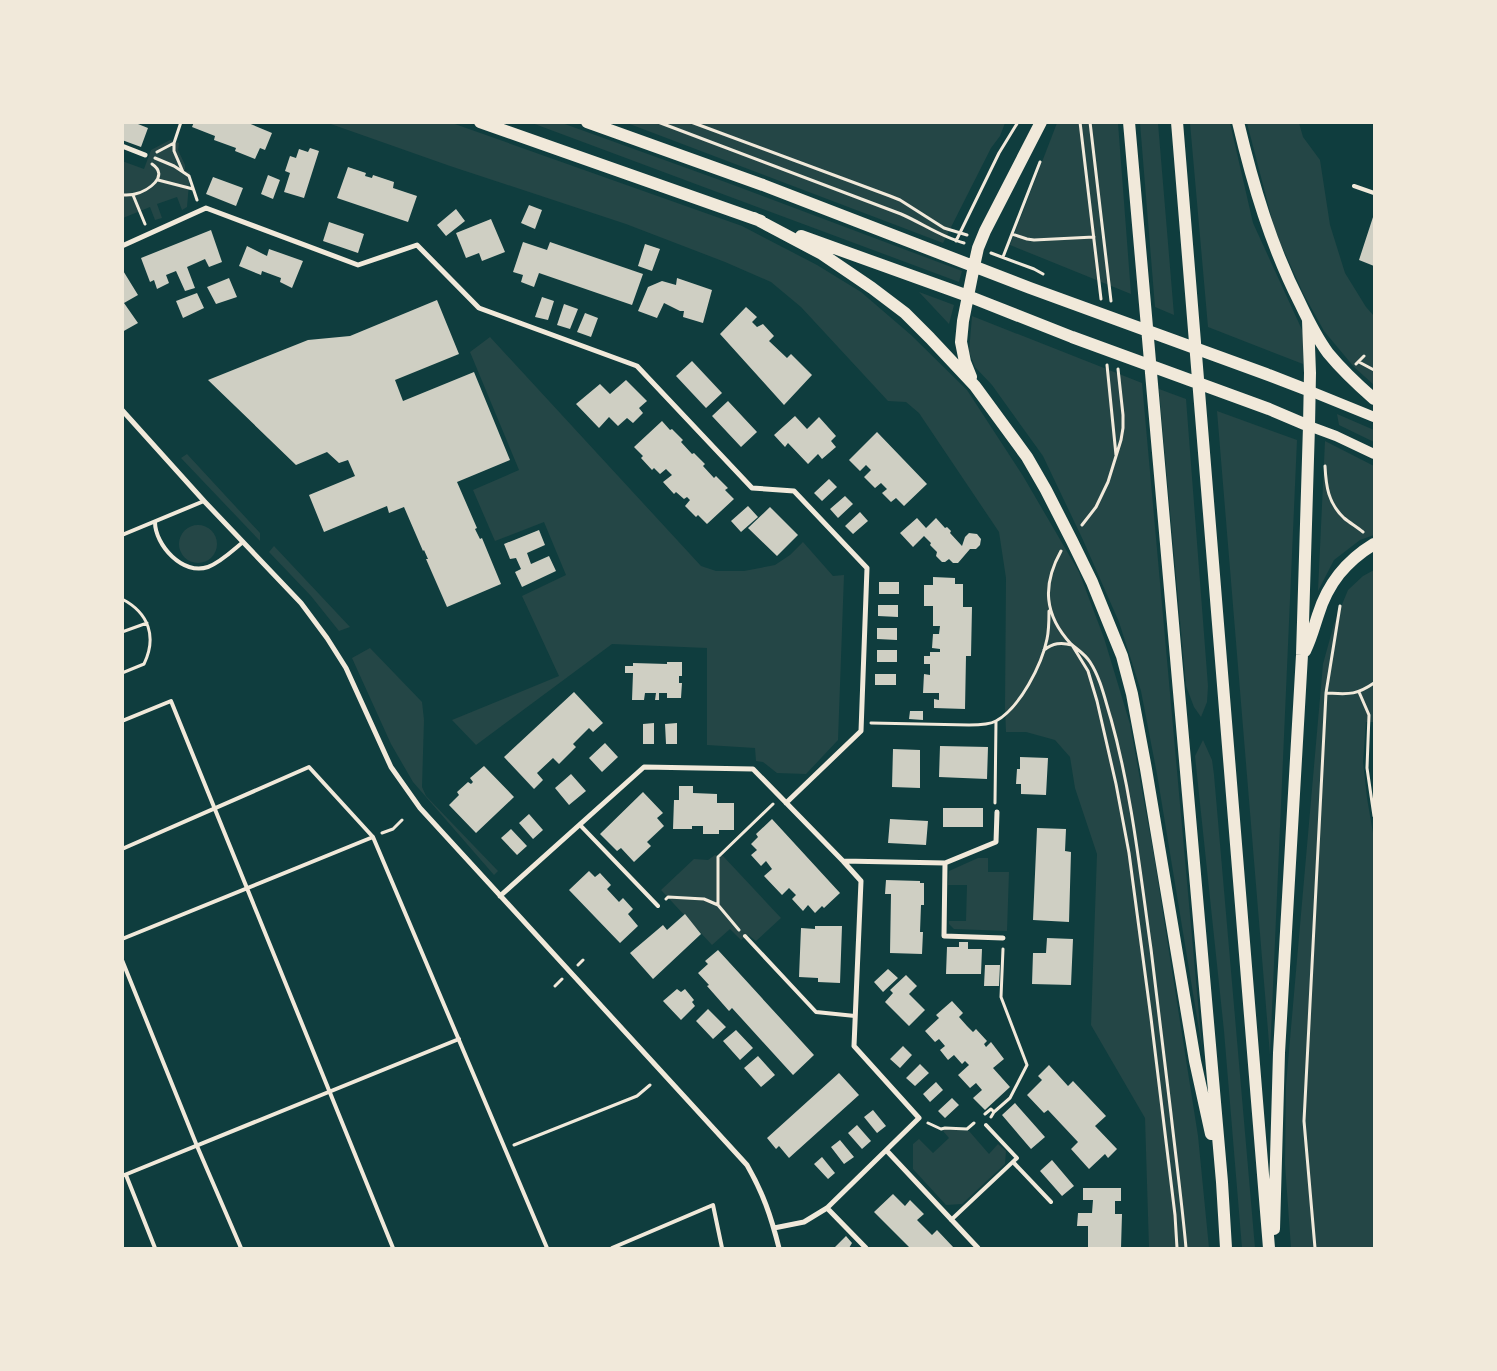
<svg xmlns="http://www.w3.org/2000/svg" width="1497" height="1371" font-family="'Golos Text',sans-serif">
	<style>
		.green { fill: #244646 }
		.building { fill: #cfcfc3 }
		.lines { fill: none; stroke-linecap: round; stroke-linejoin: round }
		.path { stroke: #f1e9da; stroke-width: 3 }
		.service { stroke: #f1e9da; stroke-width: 4 }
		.minor { stroke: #f1e9da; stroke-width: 5 }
		.secondary { stroke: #f1e9da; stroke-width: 10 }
		.primary { stroke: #f1e9da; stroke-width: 12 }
	</style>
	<rect width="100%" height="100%" fill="#0f3d3e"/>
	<path class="green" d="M328,123H452L742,226L817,265L861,292L911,335L967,390L1023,476L1079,572L1104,638L1130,724L1154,856L1198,1136L1209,1248H1149L1145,1118L1091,1025L1097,854L1075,788L1070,757L1055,740L1026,732H1006L1005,708L1006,578L999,532L919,413L906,402L888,401L801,307L771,282L725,262L626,224L450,166Z
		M532,123H562L728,183L962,271L959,282Z
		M627,123H1005L1000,136L991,148L943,243Z
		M1057,123H1118L1131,294L1010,245Z
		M1140,123H1158L1174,315L1155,307Z
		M1190,123H1230L1253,223L1303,332V364L1208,327Z
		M1247,123H1299L1303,137L1320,160L1330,225L1345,273L1366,307L1374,316V385L1354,367L1324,331L1303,293L1275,231Z
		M170,140L179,143L178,150L185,165V171L190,172L187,207L182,210L177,197L157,204L162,218L155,220L150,207L123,218L122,161L144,169L151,150Z
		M919,292L954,305L949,324Z
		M972,316L1142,383L1202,1048L1157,774L1141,691L1119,622L1083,540L1043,456L992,385L975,367L969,352Z
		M490,337L701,566L716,571H744L775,565L790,555L803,542L833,576L844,575L838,740L806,774L777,773L763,762L756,761L755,748L707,745V648L612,644L476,745L452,720L559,676L522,596L566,575L544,522L495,541L473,490L519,470L470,352Z
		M1159,389L1186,399L1208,686L1207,702L1201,717L1194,707L1186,686Z
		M1217,411L1297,440L1270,1055Z
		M1337,414L1374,430V442L1339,425Z
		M1325,441L1374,466V535L1360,540L1334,560L1318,591Z
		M187,454L260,533V541L181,458Z
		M179 544a19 19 0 1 1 38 0a19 19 0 1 1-38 0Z
		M274,546L350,627L339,631L311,596L269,552Z
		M1374,570V722H1366L1363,762L1367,798L1374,839V1248H1291L1285,1164L1286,1085L1323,664L1334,624L1348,590L1363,576Z
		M370,648L422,702L424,720L422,787L426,796L498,871L494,875L413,782L391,744L352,658Z
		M1203,740L1212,760L1214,775L1255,1248H1242L1224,1031L1195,756Z
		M715,855L723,856L781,918L756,941L748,935L741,940L730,929L712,945L661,890L694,859L708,860Z
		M978,858H988V872H1009L1007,931L954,929L949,924V921H966L967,885H948L949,871Z
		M944,1129L969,1131L989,1154L998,1144L1006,1151L1005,1164L962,1204L946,1205L913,1169V1144L919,1139L933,1153L949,1138L943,1131Z"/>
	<path class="building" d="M124,122H133L148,128L141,147L122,140V128Z
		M194,122H246L272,133L265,150L260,148L255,159L235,151L236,148L214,140L215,136L192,127Z
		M310,148L319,151L304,198L284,192L290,173L285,171L290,156L296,158L299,149L308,152Z
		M348,167L366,173L365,176L372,178L373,175L394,182L393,188L417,196L408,222L337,198Z
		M268,175L280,180L273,199L261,194Z
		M213,177L243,188L236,206L206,194Z
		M529,205L542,210L535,229L521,223Z
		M456,209L465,221L446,236L437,225Z
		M1374,214V266L1359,260Z
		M491,219L505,252L482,261L479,253L466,258L456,233Z
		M329,222L364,234L358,253L323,241Z
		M211,230L222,262L209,267L205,259L187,267L195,288L185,291L176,271L166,275L169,283L157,289L154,280L150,282L141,258Z
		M523,242L547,250L550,242L643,274L632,305L539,273L534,287L521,282L523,275L513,272Z
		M645,244L660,249L652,271L638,266Z
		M247,246L267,256L269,249L303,261L292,288L280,282L281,278L262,271L261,275L239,266Z
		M122,269L138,295L124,303L138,323L122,332Z
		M229,278L237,297L216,304L207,287Z
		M677,278L712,290L703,323L683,317L684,311H680L664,303L657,318L638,311L648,287L662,281L676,285Z
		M197,293L204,308L183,318L176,301Z
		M542,297L554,301L548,320L535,317Z
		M437,300L459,354L395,380L403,401L474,372L510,460L457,482L477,528L475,529L480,539L482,538L501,584L447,607L426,559H428L424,550L423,551L404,507L389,513L387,506L324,532L309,495L355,476L348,460L339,463L327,452L296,465L208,380L308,340L350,336Z
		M564,304L578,309L570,329L557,325Z
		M746,307L757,317L752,322L757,327L763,324L774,336L769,341L787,358L791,354L812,375L784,405L720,334Z
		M585,313L598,318L591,337L577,332Z
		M692,361L722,393L706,408L676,376Z
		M626,380L647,401L639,408L643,413L633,423L627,418L618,426L609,417L599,428L576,404L600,384L610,394Z
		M728,401L757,432L741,447L712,416Z
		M795,416L807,429L819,417L836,436L831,441L836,447L822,459L818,454L808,464L788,443L785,447L774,435Z
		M662,421L670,430L672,429L683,440L681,442L692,454L694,453L705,464L703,466L714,478L716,476L728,488L725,490L734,499L707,524L698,515L696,517L685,506L690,500L687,497L684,499L676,492L674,494L663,482L672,475L666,469L660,474L654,468L652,470L641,458L643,456L634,447Z
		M877,432L927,484L904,506L896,498L891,502L882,493L887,489L881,483L875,488L864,477L871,470L866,465L860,471L849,460Z
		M829,479L837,487L822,501L814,493Z
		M845,496L853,504L838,518L830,509Z
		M748,506L758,517L741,532L731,521Z
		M770,507L798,535L777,556L748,528Z
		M860,512L868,521L853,534L845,526Z
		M917,518L926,528L936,518L945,528L947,527L951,531L950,533L962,546L965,537L969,533L977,534L981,539L980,545L976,549H970L958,563H953L949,559L945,562H942L936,556L937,552L930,545L931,543L924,536L913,547L900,533Z
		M539,530L545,545L527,553L531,564L549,556L556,571L522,587L515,572L521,569L516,558L510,559L504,544Z
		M933,577L955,578V584H963V607H972L971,656H966L965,709L934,708V699L939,700V693H923L924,674L930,675V664H924V656H930V652H940V649L932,648L933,634H939L940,626H933V606H924V585H933Z
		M879,582H899V594H879Z
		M878,605H898V617L878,616Z
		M877,628H897V640L877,639Z
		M877,650H897V662H877Z
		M667,662H682V676H679V683H682L681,698H667V693H659V700H655L656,693H645L644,700H632L633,673H625V666H633V663L667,664Z
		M875,674H896V685H875Z
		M574,692L603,723L593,732L589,728L573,744L576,747L559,764L553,758L537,773L543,780L534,789L504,757Z
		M910,711H923V720L909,719Z
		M654,723V744H643V724Z
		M677,723V744H666L665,724Z
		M605,743L618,757L602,772L589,758Z
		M940,746L988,747L987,779L939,777Z
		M893,749L920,750V788L892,787Z
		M1020,757L1048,758L1046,795L1021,794V784H1016L1017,769H1020Z
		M484,766L514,797L476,833L449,805L459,795L457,792L468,782L471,784L473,782L470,778Z
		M571,774L586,791L569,805L555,788Z
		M679,786H693V793L717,794V803H734V830H719V834H703V826H692V829H673L674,800H679Z
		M643,792L663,813L657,818L664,826L647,842L651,846L634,862L621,848L617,851L600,834Z
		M943,808H983V827H943Z
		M529,814L543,830L533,839L519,823Z
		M772,819L840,893L824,908L822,906L815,913L808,905L803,911L792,899L796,895L789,888L782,895L764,876L772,869L766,861L761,866L751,855L757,850L751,844L758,837L756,834Z
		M890,819L928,821L926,845L888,843Z
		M1037,828L1066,829L1065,851L1071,852L1069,922L1033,920Z
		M511,829L527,846L517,855L501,838Z
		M589,871L595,877L600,873L611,885L607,889L619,902L623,898L633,909L628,914L638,926L620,943L569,890Z
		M886,880L920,881V883H924V905H921L920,932H923L922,954L890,953L891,894H885Z
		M685,914L701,934L653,979L630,953L663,925L667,930Z
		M815,926H842L840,983L818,982V978L799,977L801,928L815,929Z
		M1047,938L1073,939L1071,985L1032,984L1033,953H1046Z
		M959,942H968V949H982L981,974H946L947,947H959Z
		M718,950L814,1055L793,1075L732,1008L729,1011L707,986L709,985L698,973L708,964L705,961Z
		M985,965H1000L999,986H984Z
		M888,969L898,978L883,992L874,982Z
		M906,975L917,986L909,994L925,1010L909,1026L885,1002L893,993L890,990Z
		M677,989L681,992L685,989L694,1000L692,1002L695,1006L681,1020L663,1001Z
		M952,1001L963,1013L959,1017L967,1026L973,1032L976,1029L987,1041L984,1044L986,1047L991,1042L1004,1059L993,1068L1010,1087L985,1110L973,1098L982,1090L976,1083L970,1088L958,1075L969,1065L965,1061L962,1064L954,1055L948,1060L940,1050L945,1046L939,1039L935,1042L925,1031L939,1018L936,1015Z
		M708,1009L726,1027L713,1039L696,1021Z
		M736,1030L753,1048L740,1060L723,1041Z
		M903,1046L912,1055L900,1068L890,1059Z
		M758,1056L775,1075L761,1087L744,1068Z
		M920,1064L929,1073L915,1086L906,1078Z
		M1049,1065L1068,1086L1073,1081L1106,1116L1095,1126L1117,1149L1108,1158L1105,1154L1089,1169L1071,1149L1078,1142L1048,1110L1044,1113L1027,1095L1042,1080L1038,1076Z
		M839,1073L859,1095L789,1158L779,1146L776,1149L767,1138Z
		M936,1082L943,1090L930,1102L923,1094Z
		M952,1098L959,1105L945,1118L938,1111Z
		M1015,1103L1045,1137L1031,1149L1002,1115Z
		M873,1110L886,1126L877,1133L864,1117Z
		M857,1125L871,1141L862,1149L848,1133Z
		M840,1140L854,1157L844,1164L831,1147Z
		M822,1157L835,1173L828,1179L814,1164Z
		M1052,1160L1074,1186L1062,1196L1040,1171Z
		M1083,1188H1121V1201H1115V1214H1122L1121,1248H1088V1226H1077L1078,1213H1092L1093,1200H1083Z
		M893,1194L905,1206L910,1200L924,1214L917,1220L932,1235L937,1230L954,1248H910L874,1212Z
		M846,1236L852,1243L849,1248H834Z"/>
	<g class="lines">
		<path class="path" d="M181,122L174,143V151L183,172L189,176L197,200
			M658,122L901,214C922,223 941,237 964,243
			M691,122L890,196L900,200L944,228L967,235
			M1080,122L1101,299
			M1090,122L1111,301
			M157,152L174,143
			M155,158L174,166L183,172
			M158,180L193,189
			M122,195C127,195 131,195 135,194C148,191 170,176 152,164
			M133,195L145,224
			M1012,234L1027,239L1034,240L1094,237
			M956,241L999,153L1018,122
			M991,253L1034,269L1043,274
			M1003,257L1040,162
			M1359,362L1374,370
			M1356,364L1364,356
			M1107,365L1116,455
			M1325,466C1326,486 1328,503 1344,518C1350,523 1357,527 1363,532
			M1082,525L1096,507L1108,482L1121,440L1123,428V415L1118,369
			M1061,551C1042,585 1044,615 1071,644C1078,650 1085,654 1090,662C1101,679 1105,700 1111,719C1132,794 1140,872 1151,949C1158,1004 1164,1059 1171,1114C1176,1159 1182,1203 1186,1248
			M122,599C149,613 157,637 144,664L122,673
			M122,632L147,623
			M1044,650C1053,643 1061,642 1072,645L1088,671L1097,701L1116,784L1129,853L1151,1018L1175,1215L1177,1248
			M1359,692L1369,715L1367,768L1374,816
			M1326,693C1348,694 1355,696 1374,683
			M871,723L969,725C978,725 989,725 996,721C1020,708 1042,664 1047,639C1049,630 1049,621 1049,611
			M995,803L996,721
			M382,833L393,829L402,820
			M666,899L668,897L704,899L718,905L739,930
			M718,905V857L773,804
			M578,965L583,960
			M555,986L562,979
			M985,1114L991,1109L994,1112
			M991,1117L994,1112L1010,1098L1027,1065L1001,997L1003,949
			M928,1123L941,1129L945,1128L967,1129L974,1123
			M514,1145L637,1096L650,1085
			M1315,1248L1304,1121L1326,693L1340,606"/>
		<path class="service" d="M1354,186L1374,193
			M155,522C155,545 183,576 208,567C221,562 232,551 243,542
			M122,535L204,501
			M122,721L171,701L393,1248
			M580,825L658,906
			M122,849L309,767L373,837L547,1248
			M745,936L816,1012L855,1016
			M122,939L373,837
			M122,960L197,1146L241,1248
			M1013,1162L1051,1202
			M126,1175L155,1248
			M122,1176L459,1039
			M951,1220L1017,1158L986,1125
			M612,1248L713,1205L722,1248"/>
		<path class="minor" d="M122,146L145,155
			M122,246L206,208L358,265L417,245L479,308L637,366L752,488L794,491L867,568L861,731L786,803
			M122,410L204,501L301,603L327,638L346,668L391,767L420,808L747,1165C763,1193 771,1216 779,1248
			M843,861L945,863L944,936L1003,938
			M945,863L996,842L997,812
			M500,896L644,767L753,769L843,861L861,881L854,1046L919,1118L827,1208L804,1222L774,1228
			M887,1151L978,1248
			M827,1208L866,1248"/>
		<path class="secondary" d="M1310,391L1374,417
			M1309,426L1336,436L1374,454"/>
		<path class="primary" d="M480,122L761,221
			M587,122L763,185L1030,288L1266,374L1310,391
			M1129,122L1222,1182L1226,1248
			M1177,122L1269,1248
			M1238,122C1253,185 1271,246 1300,303C1308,320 1317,338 1328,353C1342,370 1358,385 1374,399
			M754,218L822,254L872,288L905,313L930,338L975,386L1027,457L1046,490L1072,541L1092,582L1109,624L1122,656L1132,694L1146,769L1195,1061L1211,1134
			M801,236L968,296L1072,337L1269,409L1309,426
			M971,377L965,362L961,342L963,321L974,266L978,248L985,231L1041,122
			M1305,651C1311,639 1314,627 1318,615C1328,583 1346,561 1374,544
			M1274,1229L1279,1053L1302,655L1309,426L1310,373L1308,320"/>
	</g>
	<rect width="1497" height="1371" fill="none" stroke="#f1e9da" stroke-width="248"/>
</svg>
